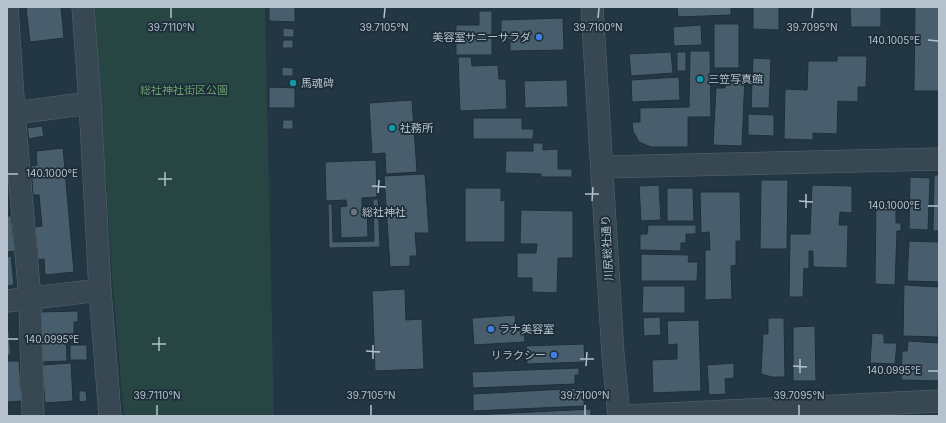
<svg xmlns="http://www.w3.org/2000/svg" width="946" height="423" font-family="Inter,'Noto Sans JP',sans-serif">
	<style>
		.green { fill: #264543 }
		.building { fill: #495e6c; stroke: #1f2f3a }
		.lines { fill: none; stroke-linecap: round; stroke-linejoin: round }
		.minor-casing { stroke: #566570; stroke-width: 23 }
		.minor { stroke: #384853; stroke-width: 22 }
		.ticks { fill: none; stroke: #b5c2cd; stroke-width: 1.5 }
		.shop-dot { fill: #3f7fe0; stroke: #1d2d38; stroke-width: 1.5 }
		.culture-dot { fill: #0f9aa8; stroke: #1d2d38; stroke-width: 1.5 }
		.worship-dot { fill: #6b7280; stroke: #1d2d38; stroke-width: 1.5 }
		.labels { text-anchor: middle; stroke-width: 3.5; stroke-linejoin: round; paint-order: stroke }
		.poi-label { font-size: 11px; fill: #b5c2cd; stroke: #1d2d38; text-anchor: start }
		.park-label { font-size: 11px; fill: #6aa06e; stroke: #1d2d38 }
		.street-label { font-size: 11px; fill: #b5c2cd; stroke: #1d2d38 }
		.ticks-label { font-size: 10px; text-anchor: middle; fill: #b5c2cd; stroke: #1d2d38; stroke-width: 3.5; stroke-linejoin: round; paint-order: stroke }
	</style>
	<rect width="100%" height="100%" fill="#233644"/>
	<path class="green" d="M95,7H265L274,416H124L113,289Z"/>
	<path class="building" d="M33,7H61L64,38L30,42L26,8Z
		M269,7H295V22L269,21Z
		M677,7H731V15L678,17Z
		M753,7H779V30L753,29Z
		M850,7H881V27H851Z
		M915,7H939V91H914Z
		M479,11H492V55H456V25H479Z
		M563,18L564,50L510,51V39L501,40V20Z
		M714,24H739V68H714Z
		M701,25L702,45L674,46L673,27Z
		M283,28L294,29V37H283Z
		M283,40H293V48H282Z
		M690,51H710L711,117H688V147H651L639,142L633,131L632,122H640V108L689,107Z
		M671,52L673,73L631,76L629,54Z
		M677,52H686V71H677Z
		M837,56H867L866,87H858V102L838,101L837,134L813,133V140L784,139L785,89L807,90L808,61H837Z
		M458,57H471L472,66L498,65L499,79H506L507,109L460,111Z
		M753,58L771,59L769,108H751Z
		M282,67L293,68V76H282Z
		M726,74L745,75L742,146L713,145L716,88H725Z
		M679,77L680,100L632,102L631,80Z
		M567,80L568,107L525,108L524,81Z
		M269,87L295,88V108H269Z
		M412,100L417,172L386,174L385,153L372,154L369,103Z
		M748,114L774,115V136L748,135Z
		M473,118H522V129H534L533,139H473Z
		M283,120H293V129H282Z
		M42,126L44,136L29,139L27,128Z
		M533,143H543V150L558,149V169H572V177H541V174L505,173L506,151H533Z
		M63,148L74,272L45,275L44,259L38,260L35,227L42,226L39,195H33L31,166L37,165L36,151Z
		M376,160L377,197L362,198V207H367L368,237L341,238L340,207L347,206L346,200L326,201L325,162Z
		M425,174L429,233H415L417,256H410V266L390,267L384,176Z
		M934,175H939V231H933Z
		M910,177L930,178L928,230L909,229Z
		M761,180H788L787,249H760Z
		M659,185L661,220L641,221L639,186Z
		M812,185L852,186V213L840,212L839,225H848L847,268L813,267V251H809V269L804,268L803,297H789L790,234H810Z
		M465,188H501V201L505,200V242H465Z
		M667,188H693L694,221H667Z
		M700,192H740L741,241H736V265L731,266L732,299L705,300V250H710L709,232L701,233Z
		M373,199H378L380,247L329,248L328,204H332L333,242L374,241Z
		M876,201H896V223H901V231H897L895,285L875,284Z
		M521,210L573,211V258H558L557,293L532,292V278H517V253H536L537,244H520Z
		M7,216H11L15,251L7,252Z
		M648,225H696V234H686V243H681V251L640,250V234H647Z
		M909,241L939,242V282L907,281Z
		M641,254L689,255L688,262H698L697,281H641Z
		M11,256L14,285L7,286V257Z
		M904,285L939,287L938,337L903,336Z
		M643,286H685V313H642Z
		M405,289L406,320L422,319L424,369L375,371L372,291Z
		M78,311V322H74V334L66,335L67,361L41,362L40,312Z
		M7,313L11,355H7Z
		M515,315L516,331L524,330L525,342L474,345L472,318Z
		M660,317L661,335L644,336L643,318Z
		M768,318H784L785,377H772L761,374L763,334H768Z
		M699,320L701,391L653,393L652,360L677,359V344L668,345L667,321Z
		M815,326L816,381H793V327Z
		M872,333L884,334V343H897L895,364L870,363Z
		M908,341L939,343V381L901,380L902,351H907Z
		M584,344L585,362L527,364L526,346Z
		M70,345H87V360H70Z
		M7,361H19L22,401L7,402Z
		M71,363L73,401L45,403L42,365Z
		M734,363V378L725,379L726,394L709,395L707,365Z
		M579,368V375H575V384L473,388L472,372Z
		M584,388V406L473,411V394Z
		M79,391H86L87,401L79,402Z
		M591,409V416H474V415Z"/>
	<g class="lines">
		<g class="minor-casing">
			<path id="minor" d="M7,7L14,113L30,299L33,416
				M83,7L90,103L100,290L110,416
				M592,7L613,355L619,416
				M7,114L90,103
				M603,167L939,159
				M7,301L100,290
				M626,416L939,401"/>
		</g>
		<use href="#minor" class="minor"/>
	</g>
	<path class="ticks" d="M171,18V8M384,18L385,8M598,18L599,8M812,18L813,8M928,40L938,41M8,174H18M158,179H172M165,186V172M372,186L386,187M378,193L379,180M585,194H599M592,201L593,187M799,201L813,202M928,206H938M806,208V194M8,339H18M152,344H166M159,351V337M366,351L380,352M373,359V345M580,359H594M586,366L587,352M793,366L807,367M928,371H938M800,373V359M157,415V405M371,415V405M585,415V405M799,415V405"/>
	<g class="shop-dot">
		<circle cx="539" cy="37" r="4"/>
		<circle cx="491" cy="329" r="4"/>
		<circle cx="554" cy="355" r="4"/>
	</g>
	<g class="culture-dot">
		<circle cx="700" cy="79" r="4"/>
		<circle cx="293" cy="83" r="4"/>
		<circle cx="392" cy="128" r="4"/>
	</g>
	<circle class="worship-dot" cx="354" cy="212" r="4"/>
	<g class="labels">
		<g class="poi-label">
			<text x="531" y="41" text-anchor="end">美容室サニーサラダ</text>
			<text x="708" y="83">三笠写真館</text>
			<text x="301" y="87">馬魂碑</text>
			<text x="400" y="132">社務所</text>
			<text x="362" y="216">総社神社</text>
			<text x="499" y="333">ラナ美容室</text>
			<text x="546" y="359" text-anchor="end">リラクシー</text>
		</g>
		<g class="park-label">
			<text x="184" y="94">総社神社街区公園</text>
		</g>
		<g class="street-label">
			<text transform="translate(607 248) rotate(-93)" y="4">川尻総社通り</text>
		</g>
	</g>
	<g class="ticks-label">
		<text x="171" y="31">39.7110°N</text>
		<text x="384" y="31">39.7105°N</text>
		<text x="598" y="31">39.7100°N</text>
		<text x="812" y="31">39.7095°N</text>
		<text x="894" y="44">140.1005°E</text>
		<text x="52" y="177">140.1000°E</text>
		<text x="894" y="209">140.1000°E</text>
		<text x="52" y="343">140.0995°E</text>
		<text x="894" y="374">140.0995°E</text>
		<text x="157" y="399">39.7110°N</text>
		<text x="371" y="399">39.7105°N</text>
		<text x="585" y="399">39.7100°N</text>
		<text x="799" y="399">39.7095°N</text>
	</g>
	<rect width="946" height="423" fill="none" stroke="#b5c2cd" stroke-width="16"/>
</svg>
